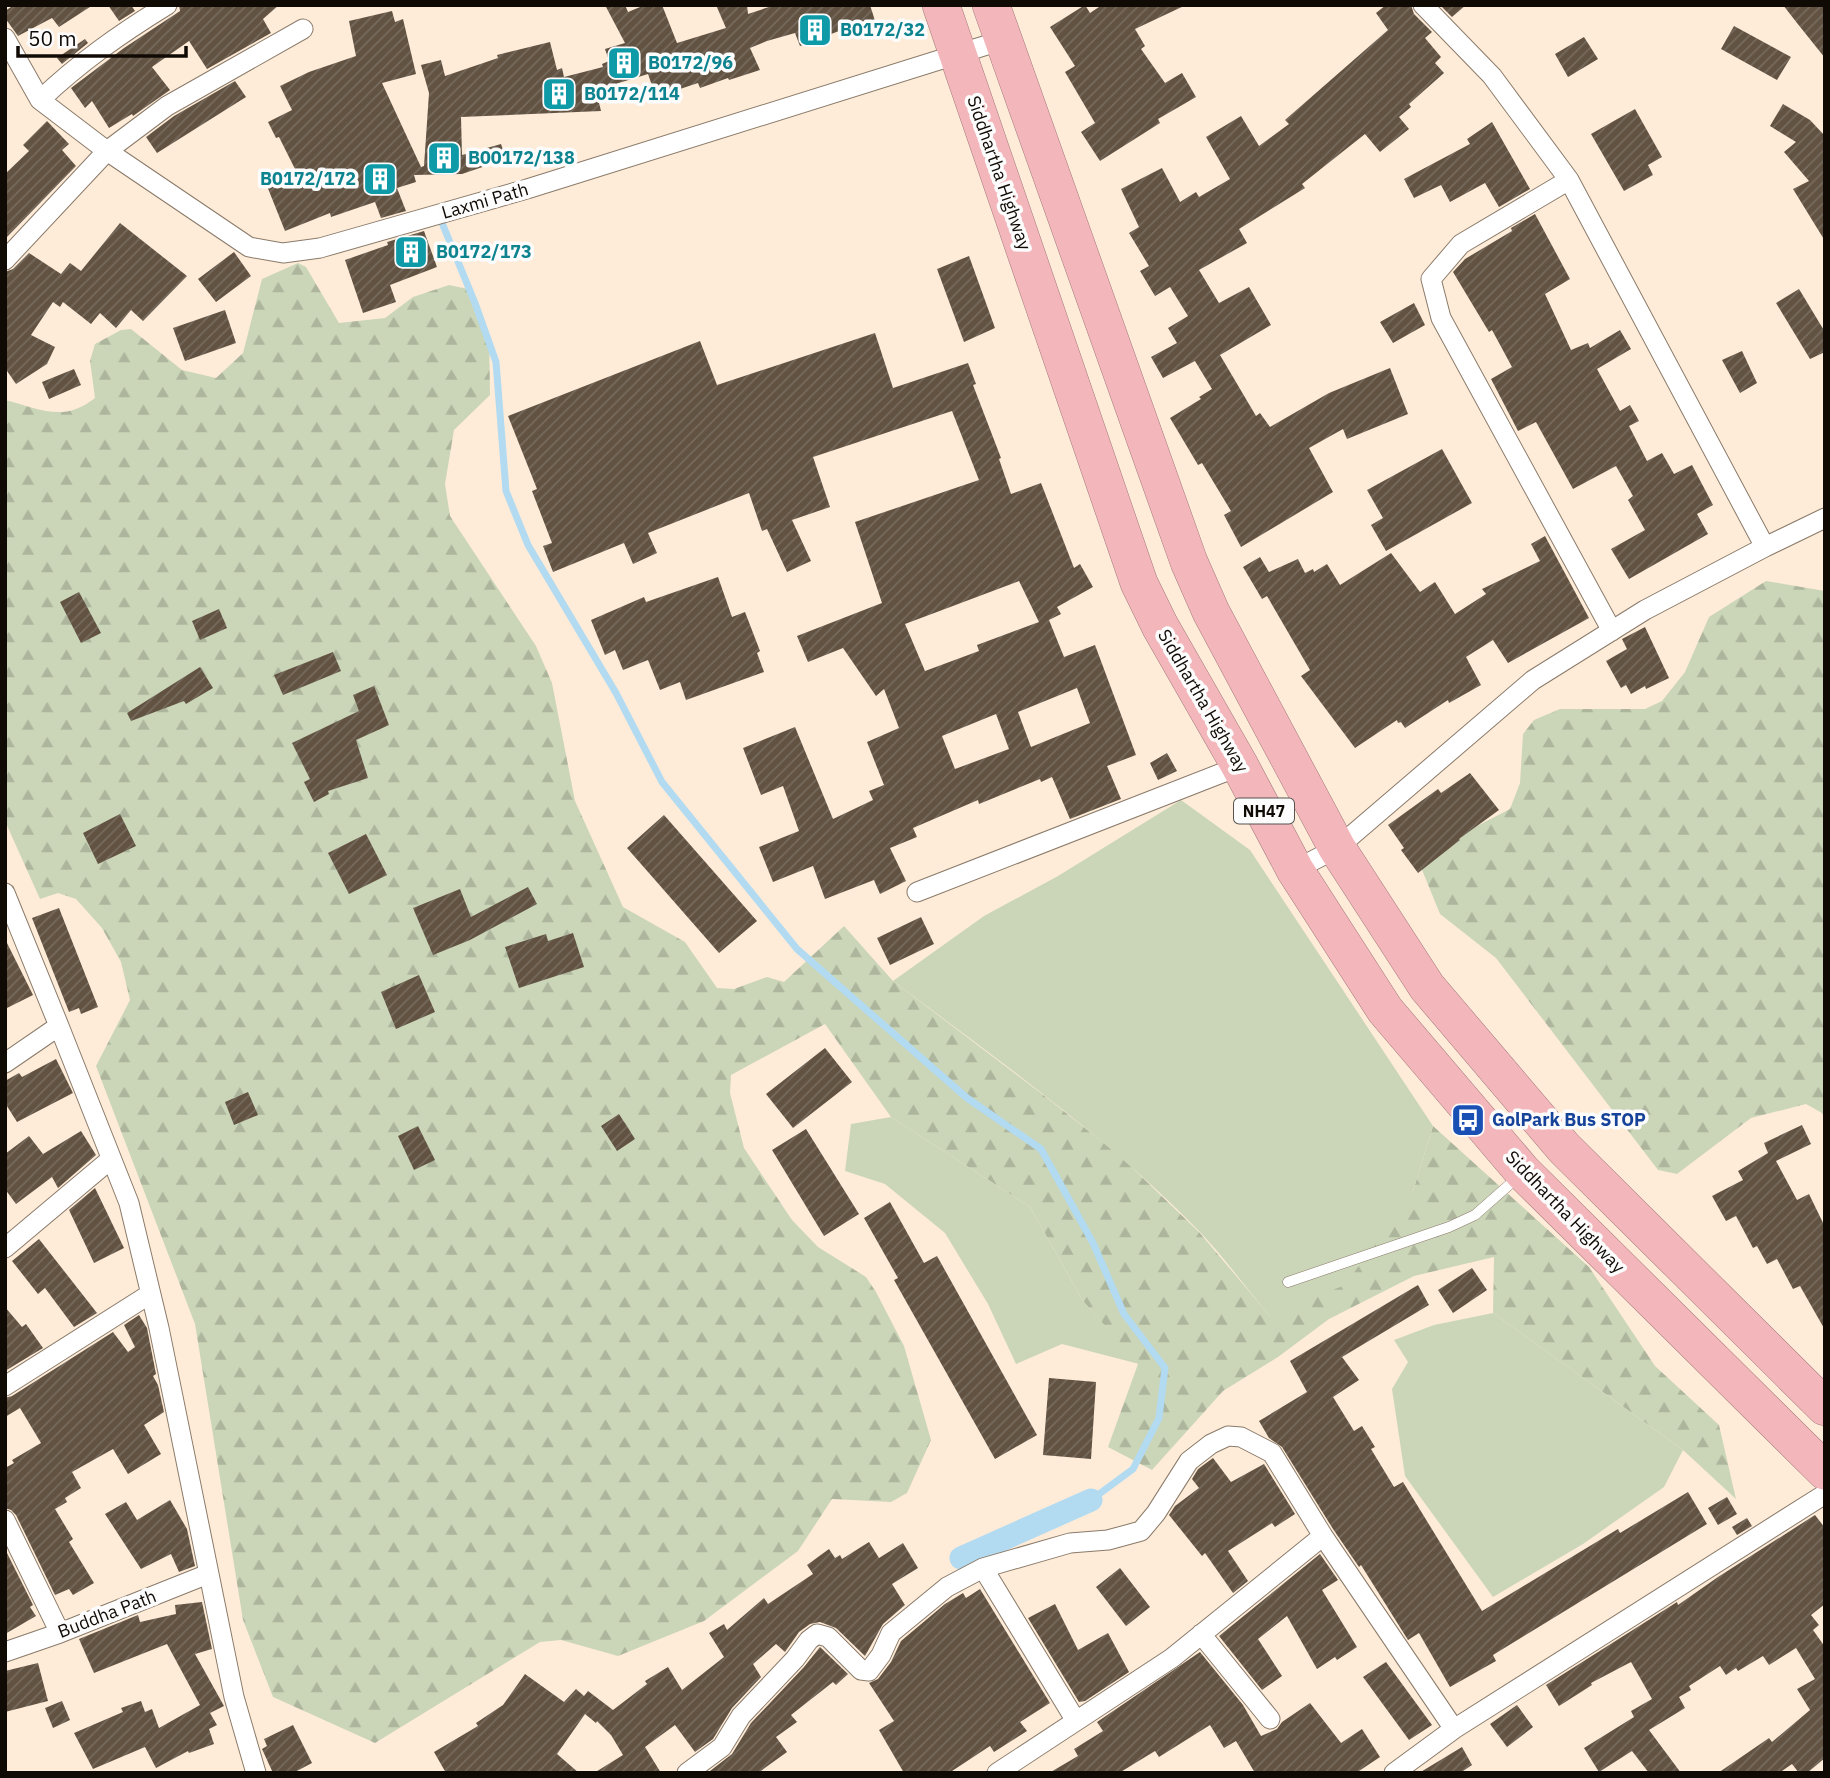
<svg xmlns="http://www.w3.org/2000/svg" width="1830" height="1778" font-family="'IBM Plex Sans',sans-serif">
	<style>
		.forest { fill: url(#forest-firs) }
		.green { fill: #cbd6b8 }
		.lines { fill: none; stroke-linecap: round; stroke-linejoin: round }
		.stream { stroke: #b2daf1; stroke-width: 7 }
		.canal { stroke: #b2daf1; stroke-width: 23 }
		.building { fill: url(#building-hatch); fill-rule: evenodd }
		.lane-casing { stroke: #8a7a69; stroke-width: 11 }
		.street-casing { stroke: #8a7a69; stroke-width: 21 }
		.highway-casing { stroke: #a37a7b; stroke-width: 38 }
		.lane { stroke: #fff; stroke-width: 10 }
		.street { stroke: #fff; stroke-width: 19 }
		.highway { stroke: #f2b6bb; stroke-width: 37 }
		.labels { text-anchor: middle; stroke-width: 7; stroke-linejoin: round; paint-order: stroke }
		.shield { fill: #fcfcfc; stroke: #57534f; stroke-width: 2 }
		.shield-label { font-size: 16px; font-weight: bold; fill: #100a05 }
		.culture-label { font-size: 18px; font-weight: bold; fill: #0d838f; stroke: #fcfcfc; text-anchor: start }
		.street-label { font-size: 18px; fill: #100a05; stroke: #fcfcfc }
		.transit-label { font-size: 18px; font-weight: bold; fill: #164399; stroke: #fcfcfc; text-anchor: start }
	</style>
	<defs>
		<pattern id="forest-firs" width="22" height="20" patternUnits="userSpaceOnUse" patternTransform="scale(1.75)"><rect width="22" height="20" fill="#cbd6b8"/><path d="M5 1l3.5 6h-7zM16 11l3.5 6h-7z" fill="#adb69d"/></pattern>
		<pattern id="building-hatch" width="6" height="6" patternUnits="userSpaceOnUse" patternTransform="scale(1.75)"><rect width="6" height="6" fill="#615242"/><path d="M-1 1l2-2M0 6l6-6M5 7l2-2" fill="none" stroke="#766b5e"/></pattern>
	</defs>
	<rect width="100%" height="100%" fill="#feecd9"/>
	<path class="forest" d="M298,263L306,267L339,323L385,318L413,297L449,285L468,289L489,332L490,395L454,430L445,484L450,516L536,646L552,683L575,801L623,907L685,942L717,988L734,989L767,977L784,982L844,926L893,981L1046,1097L1120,1156L1199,1232L1270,1316L1413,1191L1433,1126L1589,1267L1655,1366L1719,1425L1736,1499L1683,1450L1493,1313L1494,1257L1414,1276L1329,1319L1278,1357L1223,1391L1152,1470L1108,1447L1138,1364L1083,1301L1030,1207L891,1117L825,1024L731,1075L730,1093L744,1148L792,1220L818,1247L866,1277L876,1292L904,1346L931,1440L907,1493L891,1502L832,1499L798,1551L704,1621L618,1656L561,1640L540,1642L375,1743L273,1697L243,1620L195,1324L96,1066L130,1000L121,962L102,928L76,899L58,893L40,899L5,821V400C41,409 63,423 95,398L90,361L95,344L121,330L131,329L182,370L216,378L243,353L262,279Z
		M1766,581L1825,591V1120L1822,1113L1806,1104L1751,1118L1677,1174L1658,1170L1496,958L1440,914L1420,865L1440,845L1510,809L1520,783L1523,734L1534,720L1560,709H1645L1662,701L1685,672L1709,617Z"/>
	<path class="green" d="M1181,800L1250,850L1433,1126L1413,1191L1345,1285L1270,1316C1246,1288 1224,1257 1198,1230C1106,1136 998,1060 893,981L984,916L1058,876Z
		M891,1117L1030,1207L1083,1301L1139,1364L1062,1344L1016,1364L988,1304L945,1233L885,1184L845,1171L851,1124Z
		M1493,1313L1683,1450L1664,1487L1583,1544L1493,1597L1405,1476L1392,1389L1408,1362L1394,1340L1434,1325Z"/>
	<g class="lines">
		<path class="stream" d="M440,218L475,303L496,362L506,491L528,545L616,693L662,782L797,949L967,1098L1041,1149L1093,1243L1124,1314L1165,1368L1159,1418L1133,1469L1091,1500"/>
		<path class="canal" d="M961,1558L1091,1500"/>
	</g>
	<path class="building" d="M14,5H93L59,27L52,18L18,36L5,18V11Z
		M108,5H131L135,11L119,21Z
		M179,5H279L263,19L271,33L207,69L189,41L152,67L170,90L133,116L132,114L109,128L92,101L85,108L71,88L124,48L180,11Z
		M605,5H625L628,12L645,5H662L677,43L726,28L716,5H747L748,14L775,5H870L877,27L841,39L839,31L800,46L795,33L767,41L750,48L760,70L729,80L728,78L700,88L698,83L656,97L648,74L596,90L601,111L461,117L462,155L501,144L506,159L462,174L414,175L416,182L397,188L406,211L381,218L375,202L331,217L330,213L285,231L265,181L295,169L279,137L276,138L268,122L292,110L280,86L309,72L356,56L349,21L392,11L395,22L403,19L416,74L382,83L421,167L424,166L429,93L421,65L441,60L445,76L498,58L497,55L550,42L557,70L562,68L564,77L603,67L602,64L609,61L605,49L625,43Z
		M1085,5L1090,13L1102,5H1186L1135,29L1145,46L1141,49L1165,83L1182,73L1196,97L1158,119L1160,123L1100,161L1081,132L1095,123L1065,72L1075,66L1050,27Z
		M1386,5H1411L1414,14L1432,32L1425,38L1441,57L1435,63L1444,73L1409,104L1411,107L1399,117L1409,129L1380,152L1365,134L1302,184L1305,188L1239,229L1247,243L1199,270L1219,303L1249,287L1271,325L1220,355L1256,416L1260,413L1270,427L1329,393L1390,368L1408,414L1347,439L1343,429L1309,448L1333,492L1241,547L1224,515L1231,511L1202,463L1198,465L1170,418L1201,399L1199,397L1212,389L1195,361L1163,378L1151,357L1177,343L1168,328L1188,316L1170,287L1155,296L1140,271L1149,266L1129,233L1139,227L1121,189L1162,168L1180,202L1196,192L1199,197L1230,179L1206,137L1241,116L1259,146L1289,124L1285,120L1388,30L1376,13Z
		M1440,5H1466L1452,17Z
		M1783,5H1825V58L1797,23Z
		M1734,26L1791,57L1777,80L1721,49Z
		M1584,37L1598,59L1568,77L1555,54Z
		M85,39L88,43L62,64L57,58Z
		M235,81L246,97L157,153L146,137L174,116Z
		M1783,104L1810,120L1825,136V241L1793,189L1809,181L1784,152L1796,142L1770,126Z
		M1635,109L1662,157L1648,165L1653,175L1624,191L1591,134Z
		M47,121L69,144L62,150L76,166L5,239V174L29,151L23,145Z
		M1492,122L1530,189L1499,207L1485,183L1450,202L1441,185L1414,198L1404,179L1470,144L1467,139Z
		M1535,214L1570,279L1545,294L1571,350L1588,343L1590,348L1620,330L1631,349L1597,369L1620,411L1630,405L1639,421L1629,426L1647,461L1662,453L1674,474L1692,465L1713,505L1697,514L1708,534L1629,579L1611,549L1645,530L1628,500L1633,496L1616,466L1573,489L1536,422L1518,431L1491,379L1512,367L1492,330L1489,332L1453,272L1465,259L1512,231L1511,228Z
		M120,223L187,276L143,321L131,310L116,328L100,313L91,324L63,302L60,307L53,302L31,335L55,347L47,364L16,384L5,368V272L13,269L29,253L61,274L70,263L81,271Z
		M424,231L437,267L390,285L396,302L363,313L345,260L388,245L387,242Z
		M234,252L251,276L216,302L198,279Z
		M969,256L995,328L964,342L937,269Z
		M1799,289L1825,332V352L1810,359L1776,303Z
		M1414,303L1425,325L1393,343L1380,322Z
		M225,310L236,343L185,361L173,328Z
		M875,333L893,388L968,363L976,384L973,385L1001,458L999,459L1011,494L1041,483L1074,568L1080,564L1093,587L1057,607L1061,614L1049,620L1064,657L1095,645L1136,755L1107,766L1121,799L1070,819L1052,777L1041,782L1040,779L979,804L978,800L913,828L917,837L890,848L906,881L880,894L874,880L825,899L813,866L773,882L759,847L799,831L783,786L761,795L743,748L795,727L833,819L873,800L869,791L884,785L867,742L899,728L884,689L876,696L843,648L808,662L797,636L882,603L855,522L979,480L952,411L813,457L830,507L792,520L811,561L787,572L767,529L762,531L749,493L648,533L657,553L633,564L624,543L553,572L543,546L552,543L532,491L537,489L508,416L700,341L717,385ZM1019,581L1039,622L977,645L979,651L925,671L905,624ZM1077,688L1090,723L1031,747L1018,712ZM996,714L1009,749L955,769L942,736Z
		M1742,351L1757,383L1740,393L1722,360Z
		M74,369L81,385L49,399L42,382Z
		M1442,449L1472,503L1386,551L1371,525L1383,518L1367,490Z
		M1545,536L1589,618L1508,663L1493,640L1466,657L1481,685L1449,703L1448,700L1405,728L1401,722L1398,723L1397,720L1355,748L1301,676L1310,670L1267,596L1262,599L1243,567L1260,557L1269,572L1298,559L1305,573L1313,569L1314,572L1327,564L1340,585L1391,553L1420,592L1435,582L1455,614L1486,594L1482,589L1540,561L1531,544Z
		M718,577L732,617L745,612L760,651L757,653L764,672L686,700L680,682L660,690L648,660L623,670L615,650L605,655L591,620L644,597L646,602Z
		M79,592L101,633L81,643L60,602Z
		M219,609L227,628L200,640L192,621Z
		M1645,627L1669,678L1646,689L1645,686L1631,694L1626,685L1621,688L1606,661L1627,649L1622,639Z
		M333,652L341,671L283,695L274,675Z
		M200,667L213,688L186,704L184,701L131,721L127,713Z
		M374,686L389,725L356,740L368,778L328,791L329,794L314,802L304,782L310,779L292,743L359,711L353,695Z
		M1167,753L1177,771L1158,780L1150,763Z
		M1470,773L1499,810L1459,839L1460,840L1418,873L1401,850L1404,848L1388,825L1438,789L1441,793Z
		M120,814L136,846L98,864L83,833Z
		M664,815L757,921L719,953L627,848Z
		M366,834L387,875L349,894L328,853Z
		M528,887L537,904L470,940L433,955L413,908L460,889L471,917Z
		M59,908L98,1007L81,1014L79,1008L69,1012L32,918Z
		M921,917L934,944L890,965L877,938Z
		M573,933L584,967L519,988L505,947L546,934L548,941Z
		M5,939L33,995L5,1009Z
		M419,975L435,1012L396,1029L381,992Z
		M825,1048L852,1082L793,1128L766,1094Z
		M56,1059L73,1093L17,1122L5,1103V1081L19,1073L22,1077Z
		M248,1092L258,1115L234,1125L225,1102Z
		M619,1114L635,1139L617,1151L601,1126Z
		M1802,1125L1811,1144L1776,1161L1797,1200L1809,1194L1825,1227V1330L1800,1286L1793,1289L1777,1259L1767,1264L1757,1246L1753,1248L1736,1216L1726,1221L1712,1196L1743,1180L1738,1171L1768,1153L1764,1143Z
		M418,1126L435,1160L414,1170L398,1136Z
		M806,1129L859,1214L824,1236L772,1150Z
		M81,1131L96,1155L58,1188L52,1177L16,1204L5,1189V1154L29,1136L43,1154Z
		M95,1188L124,1248L94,1263L69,1210Z
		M890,1202L924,1263L937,1256L1037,1435L995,1459L894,1280L898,1278L864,1218Z
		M39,1239L97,1313L74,1327L45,1288L38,1294L12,1261Z
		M1472,1268L1487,1290L1453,1313L1438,1290Z
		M1418,1285L1429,1305L1342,1357L1359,1380L1333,1397L1354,1431L1362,1426L1375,1447L1371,1449L1394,1487L1403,1482L1482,1611L1618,1529L1620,1533L1688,1492L1707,1524L1493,1655L1496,1661L1450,1687L1419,1633L1408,1640L1361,1565L1359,1567L1333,1529L1282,1447L1269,1438L1259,1421L1307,1392L1290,1361Z
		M5,1307L22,1327L26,1324L43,1348L5,1371Z
		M139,1315L147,1328L156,1374L153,1376L158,1385L164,1412L144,1425L161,1454L128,1474L113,1449L72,1472L81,1488L65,1498L67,1502L55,1509L73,1539L69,1542L94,1583L73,1595L69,1589L55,1595L16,1515L11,1510L5,1508V1468L14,1463L12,1460L41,1443L20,1408L5,1417V1398L12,1396L113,1332L128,1352L135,1347L124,1325Z
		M1049,1378L1096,1382L1091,1459L1043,1455Z
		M1213,1458L1231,1482L1264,1464L1295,1514L1275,1527L1272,1523L1228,1551L1248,1581L1233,1593L1205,1553L1202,1556L1169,1515L1175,1506L1199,1488L1192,1479L1198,1469Z
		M1727,1497L1737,1514L1718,1525L1708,1508Z
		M170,1500L187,1529L195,1566L179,1572L171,1554L141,1569L105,1514L126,1502L137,1520Z
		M1815,1515L1825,1528V1604L1811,1615L1819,1625L1813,1630L1825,1647V1758L1807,1773H1799L1792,1764L1779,1773H1718L1769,1738L1772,1742L1810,1710L1797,1689L1815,1679L1796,1648L1769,1665L1763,1656L1738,1671L1736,1668L1726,1675L1720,1666L1689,1686L1691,1690L1679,1697L1685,1708L1649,1730L1681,1773H1649L1632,1751L1599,1772L1584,1748L1634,1717L1631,1711L1652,1699L1631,1662L1591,1683L1592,1685L1559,1706L1546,1685L1677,1602L1678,1605L1718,1577Z
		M1747,1518L1752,1526L1737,1535L1732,1527Z
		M869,1542L879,1558L903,1543L918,1568L892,1584L905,1605L883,1624L865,1656L836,1628L820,1622L810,1624L799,1632L785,1652L776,1644L753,1664L761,1677L732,1708L713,1739L695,1752L675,1725L645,1747L661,1773H594L623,1755L611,1735L597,1721L596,1723L585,1714L557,1754L579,1773H446L434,1752L478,1726L476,1723L503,1705L525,1674L564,1702L576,1689L584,1696L588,1691L613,1710L647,1684L645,1681L668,1667L682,1690L724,1657L709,1633L724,1624L727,1630L764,1598L768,1604L813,1574L807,1565L829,1549L835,1558L840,1555L842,1559Z
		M5,1549L33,1605L30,1607L36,1616L5,1634Z
		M1320,1554L1338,1580L1322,1590L1357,1647L1337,1660L1335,1657L1317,1669L1287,1616L1258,1639L1282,1676L1262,1690L1219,1636Z
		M1120,1568L1150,1607L1126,1626L1096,1587Z
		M980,1589L1050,1703L1020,1722L1027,1731L994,1752L990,1746L949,1773H904L879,1730L894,1721L869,1683L878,1679L891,1662L901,1641L945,1604L963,1593L966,1598Z
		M202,1602L212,1649L195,1654L224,1706L210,1713L217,1725L209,1729L214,1744L189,1753L188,1751L156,1768L145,1747L93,1769L74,1733L123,1712L121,1708L141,1701L145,1712L152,1709L159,1728L200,1705L167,1644L94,1673L79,1639L138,1615L140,1622L176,1614L175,1605Z
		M1055,1604L1078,1650L1108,1633L1129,1672L1085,1701L1079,1702L1028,1618Z
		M820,1647L848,1674L836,1685L833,1682L791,1715L797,1722L776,1737L787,1752L758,1773H712L710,1771L732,1754L751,1723L804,1667Z
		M1200,1652L1243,1705L1261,1736L1277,1729L1282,1722L1310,1703L1341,1743L1362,1729L1380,1757L1356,1773H1255L1236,1741L1224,1748L1210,1725L1159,1757L1155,1751L1119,1773H1049L1078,1756L1074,1749L1103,1731L1097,1722Z
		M1386,1662L1432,1725L1409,1740L1363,1677Z
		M38,1663L48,1701L5,1712V1671Z
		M62,1701L70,1720L53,1728L45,1708Z
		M1517,1705L1533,1727L1507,1747L1490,1724Z
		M293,1725L312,1763L293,1773H273L262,1749L267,1746L264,1739Z
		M1462,1747L1472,1765L1460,1773H1419Z"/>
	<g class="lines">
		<g class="lane-casing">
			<path id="lane" d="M1288,1282L1449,1227L1475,1215L1518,1177"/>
		</g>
		<g class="street-casing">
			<path id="street" d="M1423,5L1492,76L1569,180L1765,547L1825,518
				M5,38L40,100L107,151L249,247L283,253L320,248L527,189L1003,40
				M40,100C80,62 120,34 167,5
				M1569,180L1461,244L1431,279L1441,318L1612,631
				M5,260L107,151L167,106L303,29
				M1295,870L1337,848L1533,680L1645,610L1765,547
				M917,892L1240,766
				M5,893L59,1026
				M5,1063L59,1026L129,1203L159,1328L234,1697L256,1773
				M5,1248L111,1159
				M5,1386L150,1294
				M5,1520L60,1633
				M983,1568L1076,1721
				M1201,1634L1270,1719
				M5,1652L60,1633L208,1574
				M687,1773L722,1747L741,1716L795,1659L809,1640L817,1634L828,1637L861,1670L869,1671L881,1655L891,1633L947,1587L983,1568L1070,1543L1108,1540L1141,1531L1156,1513L1189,1461L1211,1444L1228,1436L1241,1437L1272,1453L1323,1536L1454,1729
				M997,1773L1172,1658L1323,1536
				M1394,1773L1454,1729L1825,1494"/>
		</g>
		<g class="highway-casing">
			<path id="highway" d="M941,5L1139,583L1160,626L1240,766L1295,870L1385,1010L1523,1172L1825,1471
				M991,5L1189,562L1211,612L1337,848L1427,987L1564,1148L1825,1407"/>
		</g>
		<use href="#lane" class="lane"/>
		<use href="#street" class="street"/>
		<use href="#highway" class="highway"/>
	</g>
	<defs>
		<g id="building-square" transform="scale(1.75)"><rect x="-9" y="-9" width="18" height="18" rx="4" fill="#0f9aa8" stroke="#fcfcfc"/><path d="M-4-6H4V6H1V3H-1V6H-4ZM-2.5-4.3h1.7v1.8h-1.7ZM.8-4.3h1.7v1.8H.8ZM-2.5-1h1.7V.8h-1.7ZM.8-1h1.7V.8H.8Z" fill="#fff"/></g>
		<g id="bus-square" transform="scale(1.75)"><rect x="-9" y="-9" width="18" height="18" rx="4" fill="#1a4fb4" stroke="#fcfcfc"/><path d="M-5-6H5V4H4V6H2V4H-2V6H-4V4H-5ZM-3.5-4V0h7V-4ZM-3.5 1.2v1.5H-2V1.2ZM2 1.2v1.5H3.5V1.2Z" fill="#fff"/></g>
	</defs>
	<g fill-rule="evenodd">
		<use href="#building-square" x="815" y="30"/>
		<use href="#building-square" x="624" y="63"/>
		<use href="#building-square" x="559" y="94"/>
		<use href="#building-square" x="444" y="158"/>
		<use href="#building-square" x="380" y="179"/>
		<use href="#building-square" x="411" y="252"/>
		<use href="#bus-square" x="1468" y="1120"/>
	</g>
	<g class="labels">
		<rect class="shield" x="1234" y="798.5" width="60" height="25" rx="5"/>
		<g class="shield-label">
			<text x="1264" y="817">NH47</text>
		</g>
		<g class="culture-label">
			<text x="840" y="36">B0172/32</text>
			<text x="648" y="69">B0172/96</text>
			<text x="584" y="100">B0172/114</text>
			<text x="468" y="164">B00172/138</text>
			<text x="356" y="185" text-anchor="end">B0172/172</text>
			<text x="436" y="258">B0172/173</text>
		</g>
		<g class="street-label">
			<text transform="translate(999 173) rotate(71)" y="6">Siddhartha Highway</text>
			<text transform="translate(485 201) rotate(-16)" y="6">Laxmi Path</text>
			<text transform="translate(1203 701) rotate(60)" y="6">Siddhartha Highway</text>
			<text transform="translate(1565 1212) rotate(46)" y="6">Siddhartha Highway</text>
			<text transform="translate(107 1614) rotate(-21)" y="6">Buddha Path</text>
		</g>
		<g class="transit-label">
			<text x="1492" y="1126">GolPark Bus STOP</text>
		</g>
	</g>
	<rect width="1830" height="1778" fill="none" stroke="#100a05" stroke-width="14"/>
	<path d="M18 46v10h168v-10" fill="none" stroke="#100a05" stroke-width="3.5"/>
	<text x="28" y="46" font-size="21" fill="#100a05" stroke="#fcfcfc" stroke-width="5" paint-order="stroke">50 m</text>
</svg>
